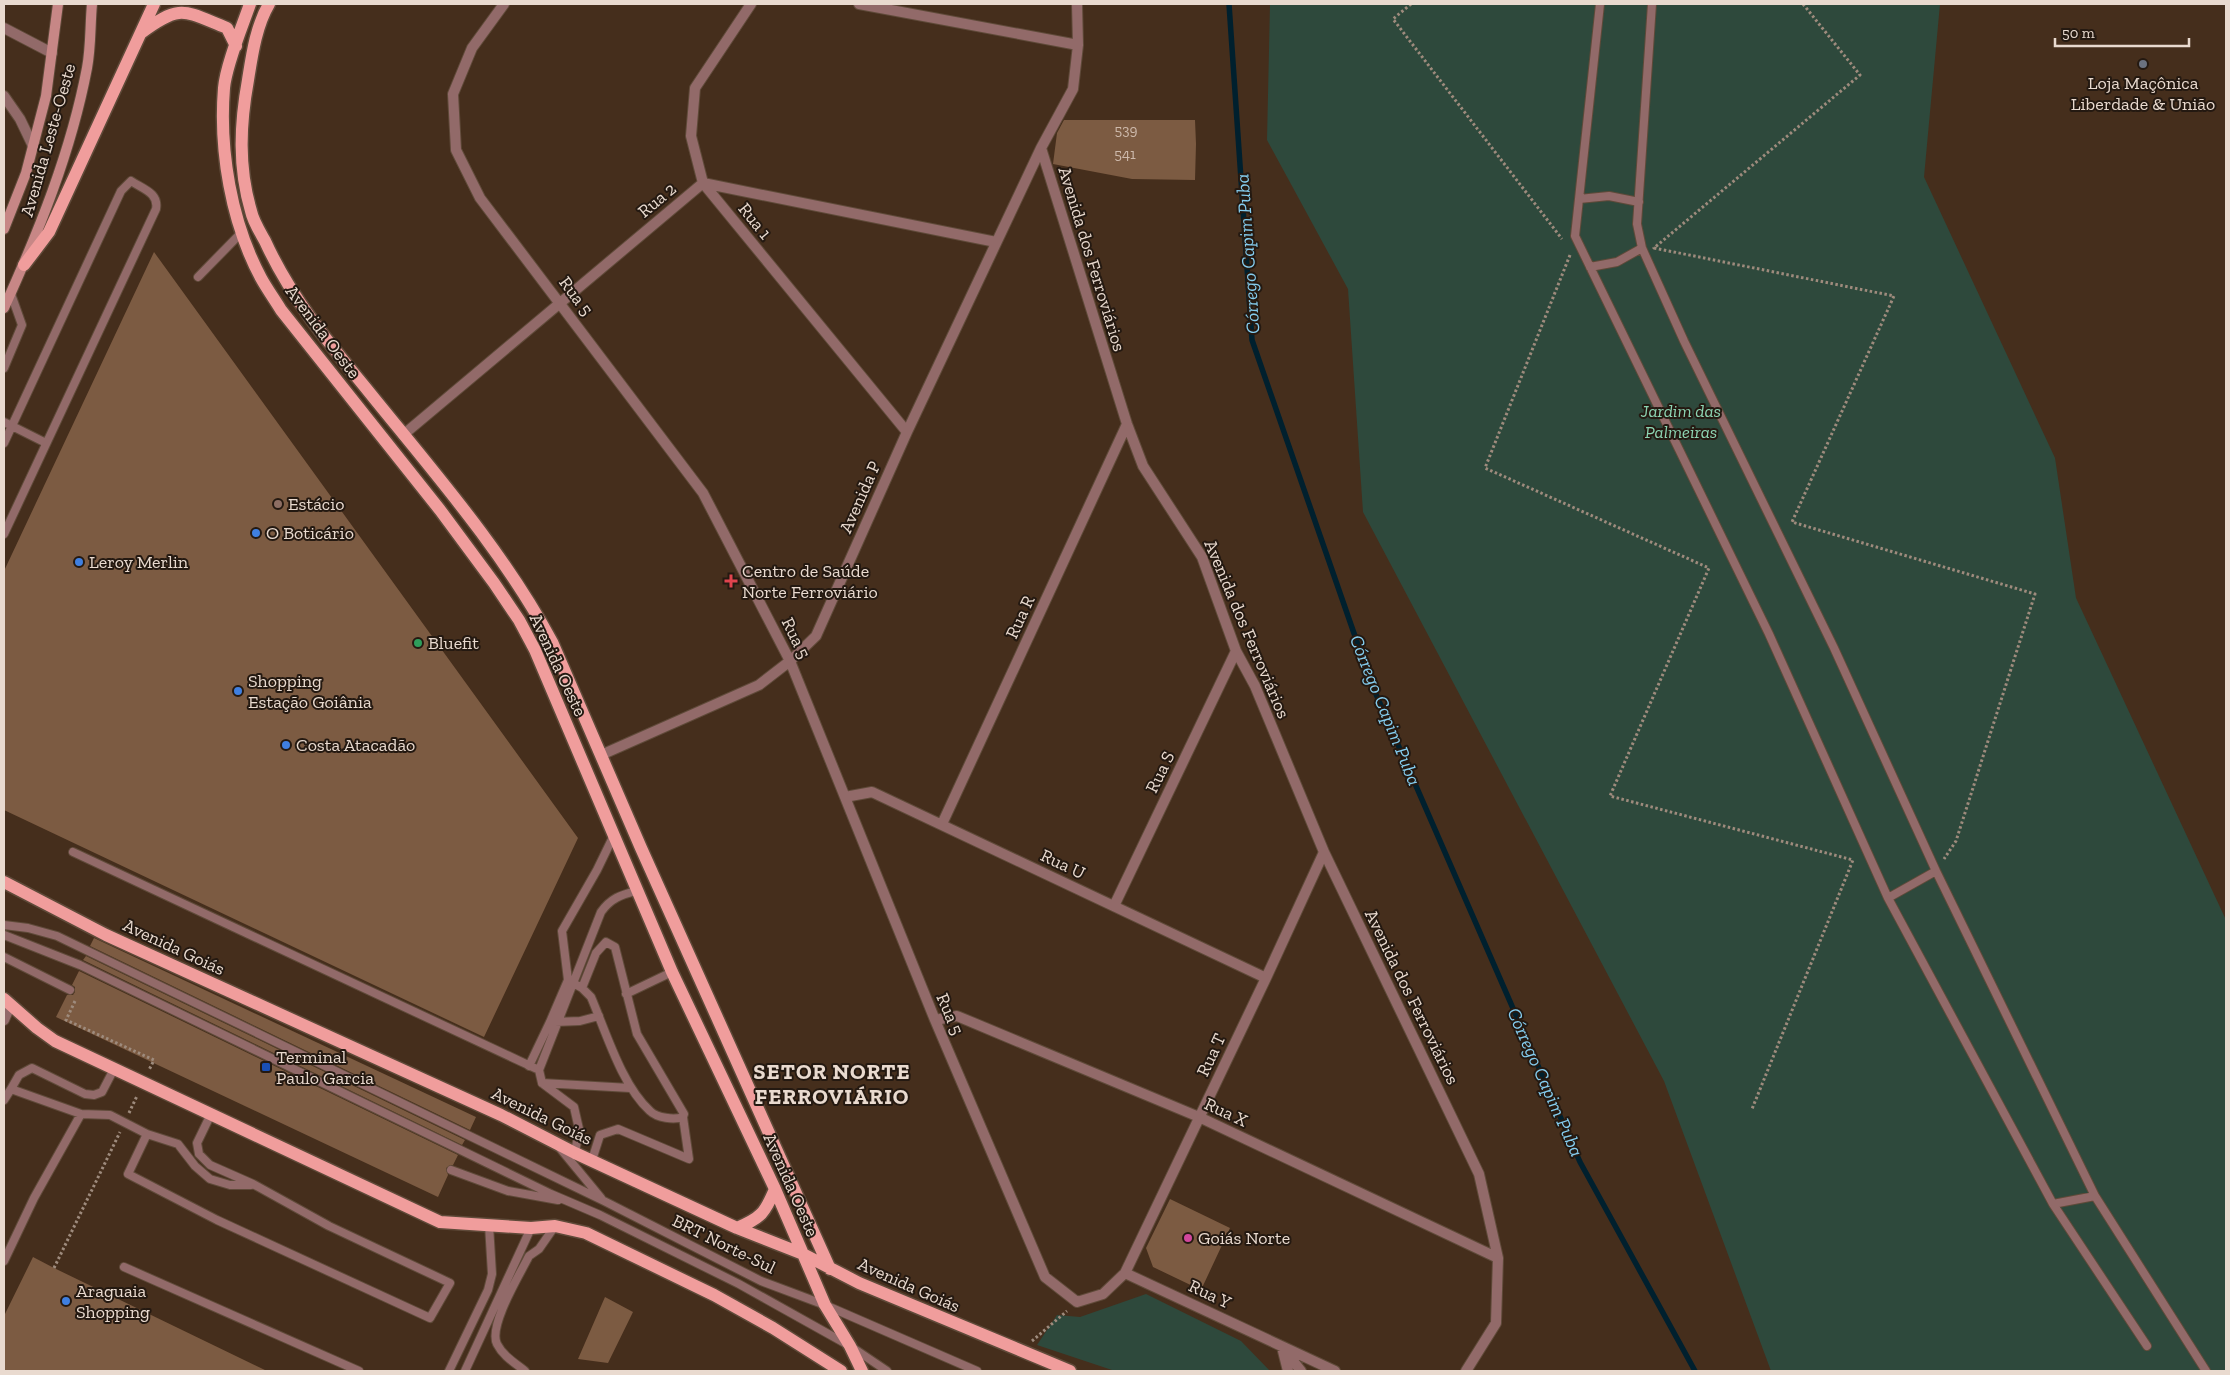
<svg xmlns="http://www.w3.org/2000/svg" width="2230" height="1375" font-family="'Zilla Slab',serif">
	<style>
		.green { fill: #2e493c }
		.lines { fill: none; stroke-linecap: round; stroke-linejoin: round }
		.stream { stroke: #00202e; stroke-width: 5.5 }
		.building { fill: #7c5b42 }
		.lane-casing { stroke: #5f4a39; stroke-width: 10 }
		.street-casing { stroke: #5f4a39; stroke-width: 12 }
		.secondary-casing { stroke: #5f4a39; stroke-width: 12 }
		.primary-casing { stroke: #5f4a39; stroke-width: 15 }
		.path { stroke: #9e8b7d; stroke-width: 3; stroke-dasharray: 2.5 2.5; stroke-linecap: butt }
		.lane { stroke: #926a69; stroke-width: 8 }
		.street { stroke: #926a69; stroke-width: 10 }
		.secondary { stroke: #c78786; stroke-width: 10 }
		.primary { stroke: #f09d9c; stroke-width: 12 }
		.worship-dot { fill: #6b7280; stroke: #241911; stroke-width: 2 }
		.education-dot { fill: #8d6e63; stroke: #241911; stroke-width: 2 }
		.shop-dot { fill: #3f7fe0; stroke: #241911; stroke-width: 2 }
		.health-dot { fill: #e0444e; stroke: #241911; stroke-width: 2 }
		.leisure-dot { fill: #2e9e5b; stroke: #241911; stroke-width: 2 }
		.transit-dot { fill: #1a4fb4; stroke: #241911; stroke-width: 2 }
		.hotel-dot { fill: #d1479c; stroke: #241911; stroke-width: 2 }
		.labels { text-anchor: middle; stroke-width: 4; stroke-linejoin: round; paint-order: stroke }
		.number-label { font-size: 15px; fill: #cebaac }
		.poi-label { font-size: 18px; fill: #e9dacf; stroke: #241911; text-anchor: start }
		.street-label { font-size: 18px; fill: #e9dacf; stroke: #241911 }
		.park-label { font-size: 18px; font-style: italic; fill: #8dd5b3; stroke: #241911 }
		.water-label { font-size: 19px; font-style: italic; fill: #85cdef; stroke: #241911 }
		.district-label { font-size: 22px; font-weight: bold; letter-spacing: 1px; fill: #e9dacf; stroke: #241911 }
	</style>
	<rect width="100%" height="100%" fill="#452e1c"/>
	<path class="green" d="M1270,4H1940L1924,177L2055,458L2076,598L2226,920V1371H1771L1664,1081L1363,512L1348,289L1267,140Z
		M1146,1294L1241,1341L1270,1371H1115L1037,1345L1057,1315L1080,1317Z"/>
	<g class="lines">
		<path class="stream" d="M1229,4L1252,340L1372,685L1580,1162L1695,1371"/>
	</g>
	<path class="building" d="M1064,120H1195L1196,144L1195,180L1132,179L1053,164L1057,133Z
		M154,252L578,838L484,1037L4,810V571Z
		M94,938L476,1117L470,1130L90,946Z
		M86,956L465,1140L462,1145L83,960Z
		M79,971L458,1155L453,1165L446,1168L448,1175L438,1197L56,1017L67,995H73L75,992V987L72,985Z
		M1170,1199L1230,1228L1201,1290L1153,1267L1146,1248Z
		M33,1257L54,1268L267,1371H4V1316Z
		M605,1297L633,1312L608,1363L578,1359Z"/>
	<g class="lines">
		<g class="lane-casing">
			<path id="lane" d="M1600,4L1575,236L1769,634L1888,898L2053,1204L2095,1196L2206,1371
				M1652,4L1637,224L1642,248L1684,341L1834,648L1936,871L2095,1196
				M1579,199L1609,196L1639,202
				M1590,267L1617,262L1642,248
				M198,277L243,231
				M4,368L22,325L11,294
				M4,422L46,443
				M4,443L121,191L131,181C143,189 159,193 156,209L4,534
				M73,852L539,1070L542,1083L574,1107L579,1129L575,1153
				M1888,898L1936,871
				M4,925L28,928L57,936L604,1201L761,1281L825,1305L977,1371
				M4,935L80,965L551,1194L600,1215L739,1284L850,1346L887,1371
				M4,957L70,990
				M568,980L582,988L591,997C606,1032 622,1086 650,1111C657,1118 674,1120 683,1117L684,1114L637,1034L615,947L606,942L596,953L582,988
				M626,994L672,972
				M555,1022L580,1021L599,1016
				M529,1066L550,1022L568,980L562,931L597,870L614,835
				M539,1070L601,912C611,898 621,895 636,891
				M542,1083L630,1088
				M11,1089L19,1075L32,1068L85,1094L94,1095L102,1092L114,1069
				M4,1100L11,1089L81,1114L110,1115L147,1134L178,1144L195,1166L210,1179L230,1185H251
				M147,1134L128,1174L217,1220L430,1318L450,1283L329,1226L253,1184L210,1165L199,1154L197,1143L211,1114
				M559,1147L601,1198
				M592,1160L600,1135L618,1129L689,1159L683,1117
				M451,1170L508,1191L558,1200
				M2053,1204L2147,1346
				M4,1261L34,1198L81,1114
				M124,1267L359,1371
				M449,1371L488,1290L492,1274L489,1225
				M465,1371L531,1228
				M525,1371C515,1363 503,1356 497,1344C488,1326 520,1274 529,1256L539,1249L555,1226"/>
		</g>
		<g class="street-casing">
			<path id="street" d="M504,4L472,48L453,94L456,150L480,198L703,493L790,661L935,1020L1045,1277L1077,1302L1103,1294L1125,1273L1266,978L1324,852
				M751,4L695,88L691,136L703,183L907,432
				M859,4L1078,45
				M4,28L52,53
				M4,96L20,119L33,146
				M1041,148L1127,424L1143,466L1202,557L1236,651L1255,686L1324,852L1479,1174L1498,1258L1496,1323L1466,1371
				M403,435L703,183L996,242
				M601,755L759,685L790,661L816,636L907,432L1041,148L1073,89L1078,45L1077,4
				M845,797L872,792L1266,978
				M942,824L1127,424
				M1114,906L1236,651
				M4,1020L10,1006
				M935,1020L957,1016L1199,1117L1498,1258
				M1125,1273L1335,1371
				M1283,1348L1301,1371
				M1283,1351L1288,1371"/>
		</g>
		<g class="secondary-casing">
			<path id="secondary" d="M4,229L26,173L46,96L58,4
				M4,308C39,231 71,152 87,68C91,47 90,25 92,4"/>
		</g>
		<g class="primary-casing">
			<path id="primary" d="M250,4C242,27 226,65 224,88C219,150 231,222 261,278C267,289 275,300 281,310L440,510L494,583L519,620L535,650L672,972L775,1189L825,1305L850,1346L862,1371
				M269,4C256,26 252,55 248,80C240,124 238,167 251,211C253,221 260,232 265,241C290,296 327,341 365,387C431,469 502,549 552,642L641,848L830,1269
				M141,33C181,3 184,11 227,28L236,46
				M24,265L49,232L154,4
				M4,882L106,935L501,1115L575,1153L737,1228L803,1254L859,1283L1070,1371
				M4,999L37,1028L55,1041L440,1222L531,1228L555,1226L586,1233L714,1295L773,1328L841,1371
				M737,1228C761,1218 765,1213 775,1189"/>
		</g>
		<path class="path" d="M1411,4L1393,19L1562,239
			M1803,4L1860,75L1654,248L1894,296L1792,522L2035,594L1956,841L1944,859
			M1570,255L1485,468L1709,568L1610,796L1853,860L1752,1109
			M75,1001L66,1020L154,1060L149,1070
			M129,1113L137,1096
			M54,1268L120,1132
			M1032,1341L1067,1311"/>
		<use href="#lane" class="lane"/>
		<use href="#street" class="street"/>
		<use href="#secondary" class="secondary"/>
		<use href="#primary" class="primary"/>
	</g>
	<circle class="worship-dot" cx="2143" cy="64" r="5"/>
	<circle class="education-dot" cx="278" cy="504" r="5"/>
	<g class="shop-dot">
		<circle cx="256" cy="533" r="5"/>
		<circle cx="79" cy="562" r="5"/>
		<circle cx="238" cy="691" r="5"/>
		<circle cx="286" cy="745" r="5"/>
		<circle cx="66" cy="1301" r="5"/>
	</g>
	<path class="health-dot" d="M728.5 573.5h5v5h5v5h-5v5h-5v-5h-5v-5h5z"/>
	<circle class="leisure-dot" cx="418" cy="643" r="5"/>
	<rect class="transit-dot" x="261" y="1062" width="10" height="10" rx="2.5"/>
	<circle class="hotel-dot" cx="1188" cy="1238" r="5"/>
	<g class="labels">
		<g class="number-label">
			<text x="1126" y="135">539</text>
			<text x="1125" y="159">541</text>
		</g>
		<g class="poi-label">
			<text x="2143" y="89" text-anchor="middle">Loja Maçônica<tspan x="2143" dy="21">Liberdade &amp; União</tspan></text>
			<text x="288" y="510">Estácio</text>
			<text x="266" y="539">O Boticário</text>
			<text x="89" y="568">Leroy Merlin</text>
			<text x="742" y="577">Centro de Saúde<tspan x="742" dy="21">Norte Ferroviário</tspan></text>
			<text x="428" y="649">Bluefit</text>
			<text x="248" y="687">Shopping<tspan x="248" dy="21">Estação Goiânia</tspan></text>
			<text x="296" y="751">Costa Atacadão</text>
			<text x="276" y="1063">Terminal<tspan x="276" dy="21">Paulo Garcia</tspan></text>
			<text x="1198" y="1244">Goiás Norte</text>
			<text x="76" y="1297">Araguaia<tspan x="76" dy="21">Shopping</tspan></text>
		</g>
		<g class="street-label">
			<text transform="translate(48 140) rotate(-74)" y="6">Avenida Leste-Oeste</text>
			<text transform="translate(657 200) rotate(-40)" y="6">Rua 2</text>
			<text transform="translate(755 221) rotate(51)" y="6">Rua 1</text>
			<text transform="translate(1092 259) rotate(73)" y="6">Avenida dos Ferroviários</text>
			<text transform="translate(576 296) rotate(53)" y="6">Rua 5</text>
			<text transform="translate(323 332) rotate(53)" y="6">Avenida Oeste</text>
			<text transform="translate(860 497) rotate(-66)" y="6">Avenida P</text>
			<text transform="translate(1020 617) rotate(-65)" y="6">Rua R</text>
			<text transform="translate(1247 629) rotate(67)" y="6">Avenida dos Ferroviários</text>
			<text transform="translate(796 638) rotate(64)" y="6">Rua 5</text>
			<text transform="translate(558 665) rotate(65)" y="6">Avenida Oeste</text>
			<text transform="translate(1160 772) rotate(-64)" y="6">Rua S</text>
			<text transform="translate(1063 864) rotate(25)" y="6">Rua U</text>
			<text transform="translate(174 947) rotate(25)" y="6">Avenida Goiás</text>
			<text transform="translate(1412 997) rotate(64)" y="6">Avenida dos Ferroviários</text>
			<text transform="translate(950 1014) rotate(67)" y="6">Rua 5</text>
			<text transform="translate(1211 1055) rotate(-65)" y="6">Rua T</text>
			<text transform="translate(1226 1112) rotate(25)" y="6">Rua X</text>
			<text transform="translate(542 1116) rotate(26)" y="6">Avenida Goiás</text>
			<text transform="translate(791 1185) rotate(66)" y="6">Avenida Oeste</text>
			<text transform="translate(724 1244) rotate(26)" y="6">BRT Norte-Sul</text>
			<text transform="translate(909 1285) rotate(24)" y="6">Avenida Goiás</text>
			<text transform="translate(1210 1294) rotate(25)" y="6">Rua Y</text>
		</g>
		<g class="park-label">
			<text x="1681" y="417">Jardim das<tspan x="1681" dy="21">Palmeiras</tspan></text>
		</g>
		<g class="water-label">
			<text transform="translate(1247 254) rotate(-94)" y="7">Córrego Capim Puba</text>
			<text transform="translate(1386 710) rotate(68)" y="7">Córrego Capim Puba</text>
			<text transform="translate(1546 1082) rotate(66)" y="7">Córrego Capim Puba</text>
		</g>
		<g class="district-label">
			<text x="832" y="1079">SETOR NORTE<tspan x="832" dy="25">FERROVIÁRIO</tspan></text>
		</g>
	</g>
	<rect width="2230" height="1375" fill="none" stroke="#e9dacf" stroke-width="10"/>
	<path d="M2055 38v8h134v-8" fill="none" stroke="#e9dacf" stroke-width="2.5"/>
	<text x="2062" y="38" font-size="15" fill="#e9dacf" stroke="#241911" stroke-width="4" paint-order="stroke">50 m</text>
</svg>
